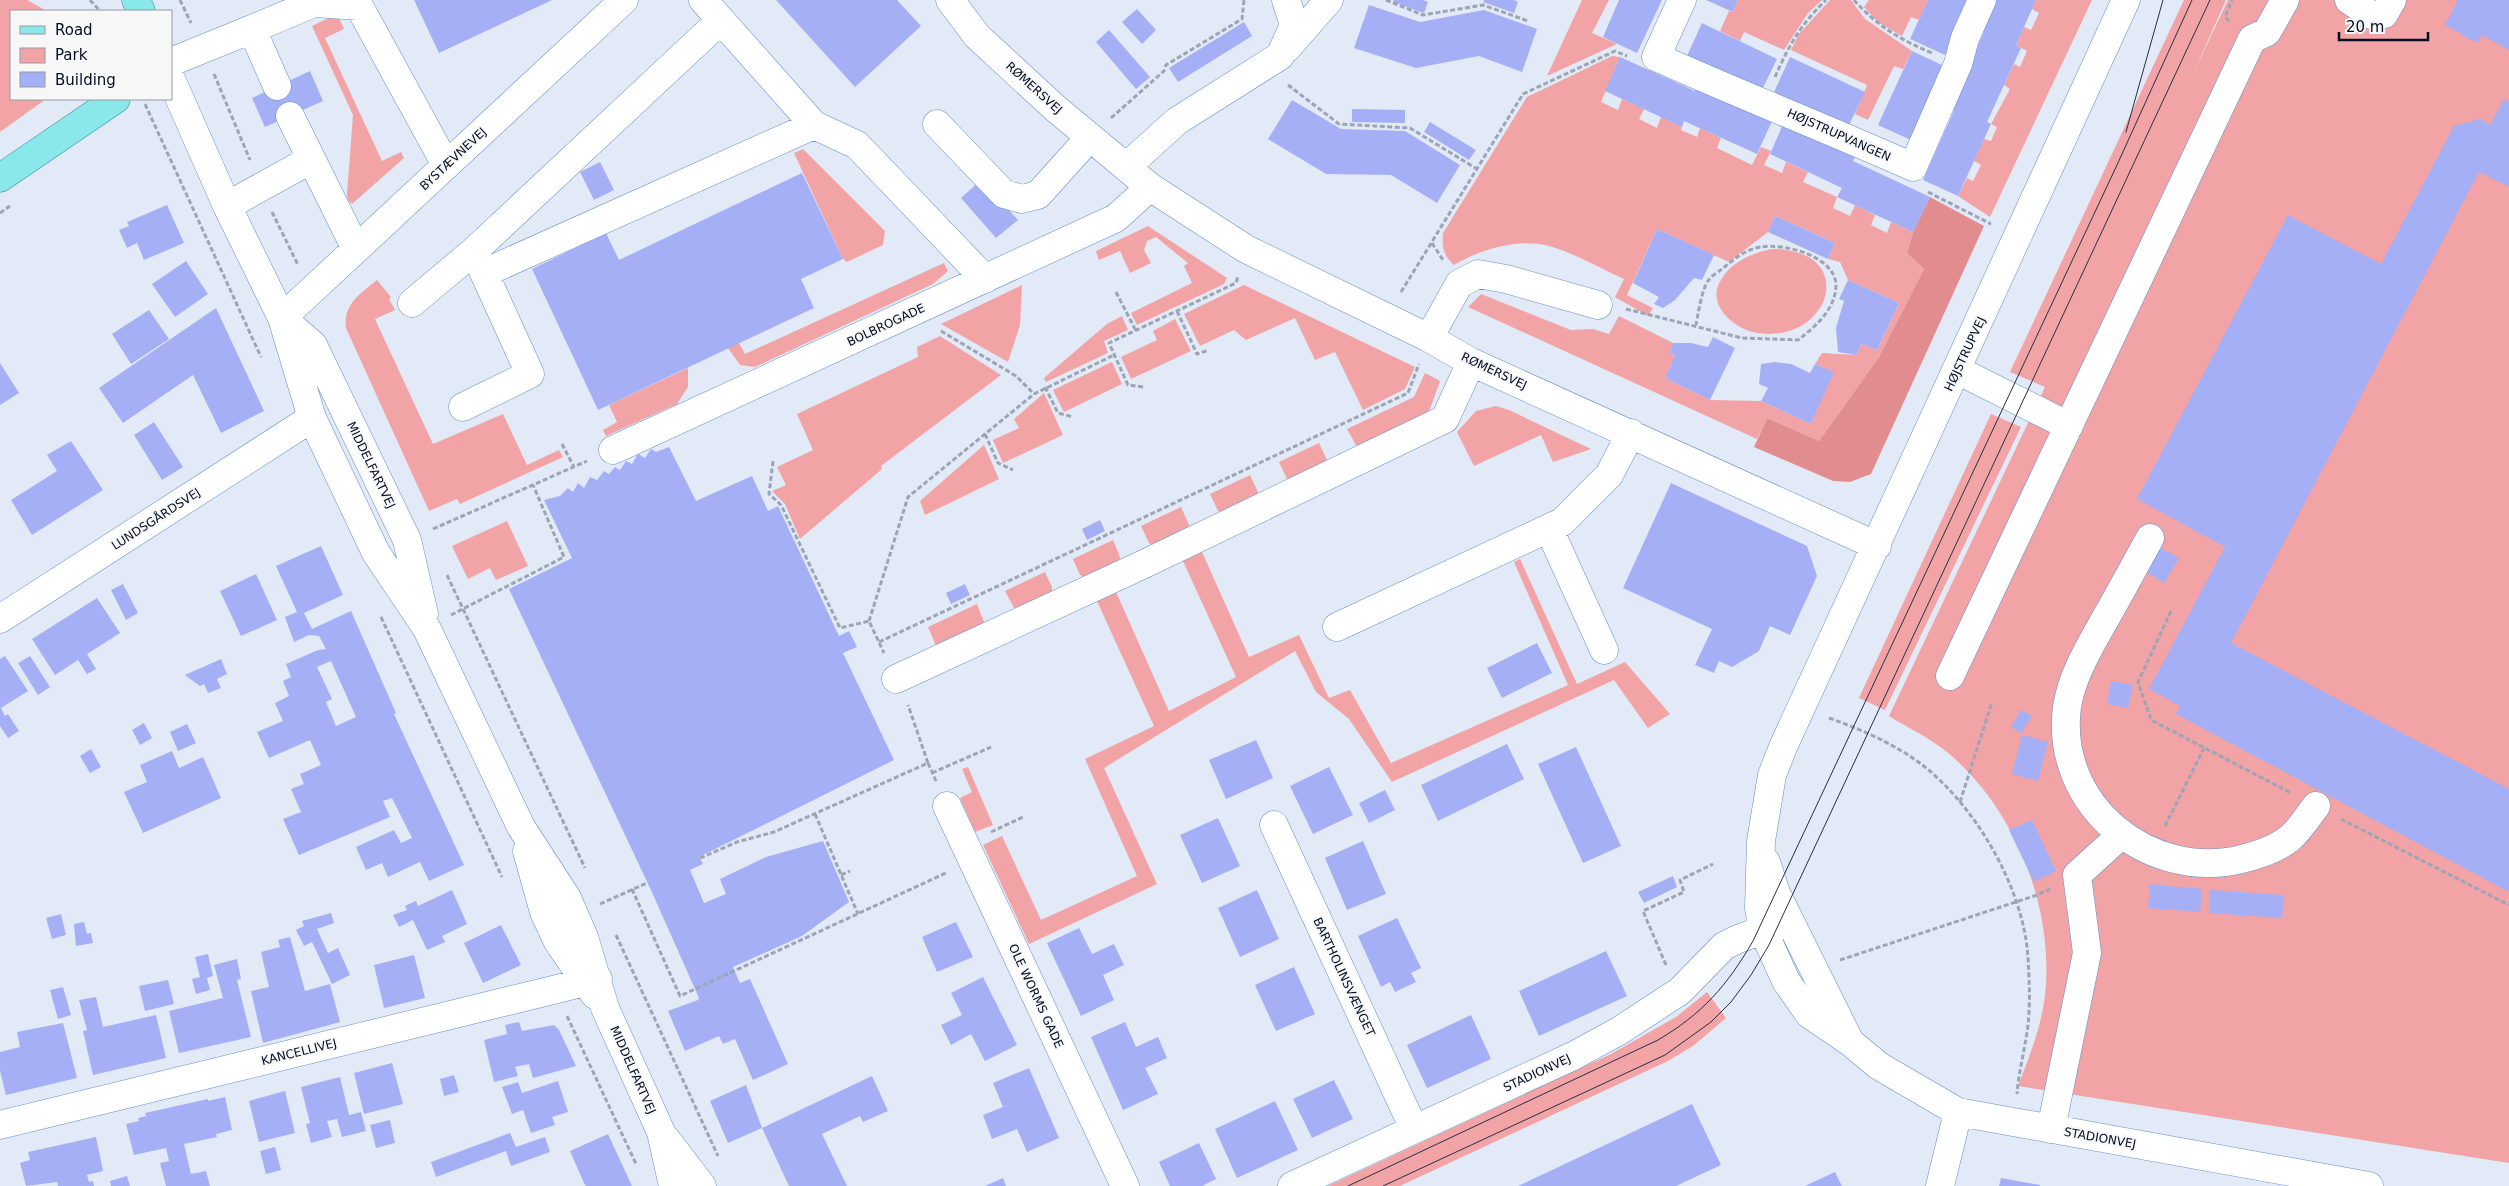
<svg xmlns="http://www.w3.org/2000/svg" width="2509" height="1186" font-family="'DejaVu Sans',sans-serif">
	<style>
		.green { fill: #f2a3a5 }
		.forest { fill: #e18d90 }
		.building { fill: #a5aff6; fill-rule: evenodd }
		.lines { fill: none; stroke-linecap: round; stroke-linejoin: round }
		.minor-casing { stroke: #658dc7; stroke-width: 29 }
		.major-casing { stroke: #28919c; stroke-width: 29 }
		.path { stroke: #9ca5b5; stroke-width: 3; stroke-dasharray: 5 2.5; stroke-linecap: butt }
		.minor { stroke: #fff; stroke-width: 28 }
		.major { stroke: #8be8ea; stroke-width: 28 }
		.tram { stroke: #253045; stroke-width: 1 }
		.labels { text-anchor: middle; stroke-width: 4; stroke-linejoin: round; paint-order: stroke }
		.street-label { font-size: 12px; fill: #020e24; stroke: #f7f7f7 }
	</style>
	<rect width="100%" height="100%" fill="#e2eaf7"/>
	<path class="green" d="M0,0H27L47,11H11V99H46L0,132Z
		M1582,0H1609L1592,33L1617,44L1547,76Z
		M1738,0H1822L1808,13L1784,50L1744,32L1740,41L1720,31L1729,11L1733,12Z
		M1830,0H1851L1865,19L1912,51L1903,69L1894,66L1868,120L1855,114L1867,85L1791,50L1799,34Z
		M1869,0H1928L1919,20L1911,17L1902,36L1878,22L1864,7Z
		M2036,0H2092L1990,217L1958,196L1967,178L1973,181L1981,165L1974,161L1984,139L1991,141L1997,127L1991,124L2010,89L2004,85L2014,64L2020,67L2027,51L2016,45L2024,27L2031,30L2039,13L2032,9Z
		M2184,0H2226L2193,74L2228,0H2509V1163L2018,1086C2031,1053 2044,1020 2046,984C2051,900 2013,807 1947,752C1930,738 1908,728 1889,716L2045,387L2010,372Z
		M337,14L344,29L325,38L382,161L401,152L404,158L352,204L348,200L347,194L353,115L312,26Z
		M1612,56L1620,57L1601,102L1618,110L1622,99L1644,109L1639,119L1657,128L1661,117L1682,127L1681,130L1697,137L1700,128L1721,138L1717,148L1752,165L1761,147L1771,151L1764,165L1782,173L1786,162L1808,172L1803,182L1837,197L1833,208L1850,216L1855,205L1875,215L1871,225L1887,233L1891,222L1913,232L1907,253L1924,269L1879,357L1819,441L1767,418L1757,439L1468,307L1481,294L1571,330L1593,329L1609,334L1619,316L1673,343L1669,353L1675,355L1665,378L1710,400L1761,401L1811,424L1833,372L1815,364L1822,353L1856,355L1861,344L1877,350L1899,303L1848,280L1840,262L1828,259L1835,243L1775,216L1768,232L1729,262L1657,229L1627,295L1653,308L1648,316L1615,297L1624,279C1599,268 1566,248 1539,244C1511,240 1477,251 1454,265C1443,255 1442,247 1443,233L1527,97Z
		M803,149L885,231L883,245L847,262L843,259L794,153Z
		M1148,226L1227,278L1224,284L1137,325L1131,313L1192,283L1184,266L1188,263L1156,237L1147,241L1144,250L1151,263L1130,273L1120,251L1099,260L1096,251Z
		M1772,249C1860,249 1831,344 1758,333C1735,330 1705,305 1721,280C1731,262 1752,253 1772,249Z
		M944,263L948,271L933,284L755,367L740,365L728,348L739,343L745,354Z
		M377,280L391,297L389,299L395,310L375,319L433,444L503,414L527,465L559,450L563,457L460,504L457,499L429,511L346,328C343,304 360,294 377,280Z
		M1022,285L1020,325L1008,362L941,324Z
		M1244,285L1415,367L1405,389L1363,410L1335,352L1315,360L1295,318L1246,340L1234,330L1200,346L1184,314Z
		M1122,316L1128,330L1104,341L1108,353L1046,382L1044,378L1107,324Z
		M1175,319L1191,351L1131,379L1121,357L1157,340L1153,331Z
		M940,336L1001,375L881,466L882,469L800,539L785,504L772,491L786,485L777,467L813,450L797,414L918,357L917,347Z
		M1112,362L1122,384L1064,412L1053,390Z
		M688,368V387L677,404L606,436L603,430L617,422L609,405Z
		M1425,373L1440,381L1430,409L1421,417L1360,448L1356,445L1347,429L1414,397Z
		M1044,393L1063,435L1003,463L993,440L1019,428L1014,419Z
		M1496,406L1509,410L1591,449L1553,462L1541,435L1474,466L1457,432L1476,411Z
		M1991,414L2021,427L1885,710L1859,698Z
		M1319,443L1327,460L1325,465L1291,480L1287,479L1279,462Z
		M984,445L999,479L925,515L920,501Z
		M1250,475L1258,492L1256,497L1223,513L1218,511L1210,494Z
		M1181,507L1189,525L1188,530L1154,546L1149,543L1141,526Z
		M507,521L528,566L496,580L490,568L468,579L452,546Z
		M1113,540L1120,557L1119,562L1085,577L1080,575L1073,559Z
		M1202,552L1249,657L1299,635L1329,698L1350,690L1391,763L1568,685L1514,562L1520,559L1577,684L1625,662L1670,714L1648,728L1614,680L1392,782L1349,719L1316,692L1295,651L1104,768L1157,884L1029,944L983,845L1002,836L1041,920L1137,876L1085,759L1154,726L1097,601L1116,592L1169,711L1236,677L1183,561Z
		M1045,572L1052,587V594L1018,610L1014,608L1005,591Z
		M977,604L984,622L981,628L937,648L928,627Z
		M968,767L993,825L975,832L960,798L972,792L962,769Z
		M1707,992L1726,1018L1693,1046L1668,1061L1400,1186H1328L1611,1054L1676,1017Z"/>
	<path class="forest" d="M1930,197L1984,226L1871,474L1850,482L1833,481L1754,447L1767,418L1819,441L1879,357L1924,269L1907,253L1913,232Z"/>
	<path class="building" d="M414,0H552L439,53Z
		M776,0H897L921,26L855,87Z
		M1394,0H1423L1428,2L1424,13L1393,2Z
		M1484,0H1514L1518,2L1514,13L1483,2Z
		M1619,0H1662L1637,53L1603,37Z
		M1706,0H1738L1733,12Z
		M1928,0H1970L1945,55L1910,39Z
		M1993,0H2036L2016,45L2021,48L1987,122L1991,124L1958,196L1923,180L1954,111L1949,109L1984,32L1980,30Z
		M2458,0H2509V50L2482,35L2477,43L2445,25Z
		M1369,5L1420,22L1484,10L1537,29L1522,72L1479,56L1416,68L1354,48Z
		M1137,9L1156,30L1142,44L1122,22Z
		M1244,22L1252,36L1178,82L1169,68Z
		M1702,23L1777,59L1761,92L1687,56Z
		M1109,30L1150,77L1136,89L1096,42Z
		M1912,51L1946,67L1913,141L1878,125Z
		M1620,57L1695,91L1698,85L1773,119L1757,154L1684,121L1682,127L1605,91Z
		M1790,57L1865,92L1848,127L1774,92Z
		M310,71L323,101L265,127L252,98Z
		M2504,99L2509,102V187L2479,172L2231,643L2509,789V892L2176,714L2180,706L2149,689L2225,547L2137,499L2288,215L2381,264L2454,126L2480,119L2490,125Z
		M1292,100L1341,129L1405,131L1460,165L1437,203L1391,175L1326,174L1268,139Z
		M1352,109L1405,110V123L1352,122Z
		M1785,120L1857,153L1853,161L1930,197L1913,232L1837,197L1842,188L1770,154Z
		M1430,122L1476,150L1469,160L1424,132Z
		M600,162L614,190L594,200L580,172Z
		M802,173L843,259L801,279L814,308L598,410L532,269L606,233L619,260Z
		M981,180L1018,220L996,238L961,198Z
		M167,205L184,243L144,260L137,243L127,248L119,230L129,226L127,222Z
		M1775,216L1835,243L1828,259L1768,232Z
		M1657,229L1714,255L1702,280L1694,278L1675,300L1663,308L1654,304L1659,297L1633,283Z
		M186,261L208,294L175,317L152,284Z
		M1848,280L1899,303L1877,350L1861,344L1856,355L1838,352L1836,328L1844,301L1839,299Z
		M216,308L264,411L221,433L193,375L123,423L99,388Z
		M149,310L169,339L131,364L112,334Z
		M1713,337L1735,348L1710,400L1665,378L1675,355L1669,353L1673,343H1691L1708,347Z
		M1775,362L1791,364L1810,373L1815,364L1834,372L1811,424L1761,401L1768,388L1759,384L1761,364Z
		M0,363L19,393L0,405Z
		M154,422L183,467L162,480L134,435Z
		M71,441L103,490L32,535L11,500L57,471L47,455Z
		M669,447L696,501L752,476L768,511L778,506L839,636L849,631L857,647L843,653L894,760L699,857L703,864L690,870L704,903L726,894L720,879L766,857L823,841L849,902L802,936L733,967L740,983L750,979L788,1064L753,1080L735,1039L723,1044L719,1036L685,1051L668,1011L698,1000L699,998L650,888L509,589L572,558L544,500L560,496L568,488L573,492L578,483L584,488L590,477L597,480L604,471L609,474L615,467L620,470L626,461L632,464L638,454L645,458L651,449L656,452Z
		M1671,483L1807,546L1817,576L1790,635L1770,626L1759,651L1732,667L1719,661L1714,673L1695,665L1712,629L1623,588Z
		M1100,520L1105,531L1087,540L1082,529Z
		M2155,545L2179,558L2164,583L2141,569Z
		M321,546L343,595L304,613L312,629L351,611L396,713L394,714L464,865L429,881L420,862L388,877L382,863L366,870L356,847L394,830L401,843L412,838L392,798L383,801L390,817L299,855L283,819L301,812L291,789L304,784L300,774L321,765L310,740L269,758L257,732L283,721L275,703L289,696L283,681L291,677L286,664L318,650L326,649L319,636L309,635L294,642L285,617L297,612L276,566ZM331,661L356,717L336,726L326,702L332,699L317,667Z
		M256,574L277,620L241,636L220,591Z
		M123,584L138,613L126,620L111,590Z
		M965,584L970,595L951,604L946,593Z
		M97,598L120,633L87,654L96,669L87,674L78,660L55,675L32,639Z
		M1537,643L1552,673L1502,698L1487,668Z
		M5,656L28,691L1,708L5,716L8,714L19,731L8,738L0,726V659Z
		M30,656L50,687L38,695L18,663Z
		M221,659L227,674L217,679L221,688L208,693L204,684L200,686L185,675Z
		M2111,681L2133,685L2128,708L2107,704Z
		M2021,710L2032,716L2021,733L2011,727Z
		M144,723L152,738L140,745L132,730Z
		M187,724L196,743L178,751L170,732Z
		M2022,735L2048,742L2038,781L2012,774Z
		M1256,740L1273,778L1226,799L1209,760Z
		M1507,744L1524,779L1438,821L1421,785Z
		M1576,747L1621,846L1583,863L1538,764Z
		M91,749L101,767L90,773L80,756Z
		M172,751L179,768L203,757L221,798L143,833L124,792L147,782L140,765Z
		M1329,767L1353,815L1313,834L1290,786Z
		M1385,790L1395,810L1369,823L1359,803Z
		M1218,818L1240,866L1202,883L1180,835Z
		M2032,820L2056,871L2034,882L2009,830Z
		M1363,841L1386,894L1347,910L1325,858Z
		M1673,876L1677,887L1644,903L1638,892Z
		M2150,884L2202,889L2200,912L2148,908Z
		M452,890L467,924L442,936L445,942L427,950L413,920L399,927L393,915L407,910L405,906L416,901L418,906Z
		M1257,890L1279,939L1240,957L1218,908Z
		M2210,890L2284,895L2282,918L2209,913Z
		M331,913L334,923L317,929L328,953L338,948L350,975L332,984L312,942L304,946L296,930L304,926L302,921Z
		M61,914L66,935L52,939L46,918Z
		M1397,918L1421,968L1411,973L1416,982L1395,992L1390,982L1381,987L1358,936Z
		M84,922L87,934L91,933L93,943L76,946L74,924Z
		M956,922L973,957L937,972L922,937Z
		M501,925L521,965L483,983L464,943Z
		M1079,928L1092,954L1114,944L1124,965L1103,975L1114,1000L1081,1016L1047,943Z
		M290,937L305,991L330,984L340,1022L263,1043L251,991L269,987L261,952L280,947L278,940Z
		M1606,951L1627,996L1539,1036L1519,991Z
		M208,954L213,976L207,978L210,990L196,994L192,979L200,977L195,957Z
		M414,955L425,998L384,1008L374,965Z
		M237,959L241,979L237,980L251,1037L179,1053L169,1011L223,998L214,965Z
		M1294,967L1315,1014L1276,1031L1255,985Z
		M983,977L1017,1045L985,1061L971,1034L951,1045L941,1025L962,1015L951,993Z
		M168,980L174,1004L145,1011L139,986Z
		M63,987L71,1015L58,1019L50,990Z
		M96,997L103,1027L156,1015L166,1058L93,1075L83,1031L87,1030L79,1000Z
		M1471,1015L1491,1059L1427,1088L1407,1045Z
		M519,1022L522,1031L554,1025L559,1030L576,1066L533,1078L529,1064L515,1067L518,1076L494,1082L484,1040L507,1034L505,1025Z
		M1125,1022L1136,1047L1158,1037L1167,1058L1145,1068L1158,1094L1123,1110L1091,1037Z
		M63,1023L77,1078L6,1095L0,1071V1052L20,1047L17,1032Z
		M392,1063L403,1104L364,1114L354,1073Z
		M1029,1068L1059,1138L1027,1152L1017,1129L992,1139L983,1115L1003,1107L993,1083Z
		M454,1075L459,1092L444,1096L440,1079Z
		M872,1076L888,1111L863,1122L860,1116L822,1134L847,1186H789L762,1128Z
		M340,1077L349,1115L361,1112L366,1131L342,1137L337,1119L327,1121L332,1137L311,1143L306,1124L310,1123L301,1087Z
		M1334,1080L1353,1119L1312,1138L1293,1099Z
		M558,1081L568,1112L552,1117L555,1125L531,1133L523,1110L512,1114L502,1087L518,1082L522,1093Z
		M746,1085L762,1128L728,1143L710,1101Z
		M285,1091L295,1133L259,1142L249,1101Z
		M225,1097L232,1130L216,1134L217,1137L184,1144L191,1174L206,1171L210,1186H166L160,1163L169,1161L166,1148L134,1155L126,1124L139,1121L138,1118L146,1116L145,1113L208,1099V1101Z
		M1275,1101L1298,1150L1237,1178L1215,1129Z
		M1692,1104L1721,1165L1676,1186H1518Z
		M390,1120L395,1143L376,1148L370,1125Z
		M510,1133L516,1147L545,1137L550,1152L511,1166L506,1151L436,1177L431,1162Z
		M608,1134L632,1186H586L584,1183L570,1151Z
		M96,1137L103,1171L87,1175L89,1182L93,1181L94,1186H58L57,1182L26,1186L20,1163L30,1160L28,1152Z
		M1199,1143L1216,1179L1202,1186H1170L1159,1162Z
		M275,1147L281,1170L266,1174L260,1151Z
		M1835,1172L1842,1186H1805Z
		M127,1176L130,1186H111L110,1181Z
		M1003,1178L1006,1186H985Z
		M2001,1178L2040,1185V1186H1999Z"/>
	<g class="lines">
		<g class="minor-casing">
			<path id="minor" d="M703,0L814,125L857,145L985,279
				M950,0L977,36L1055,108L1150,187L1246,249L1429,338L1471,362L1877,546
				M1682,0L1656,57C1741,95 1827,129 1913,167L1958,64L1965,38L1982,0
				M2126,0L1783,747L1772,775L1761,841L1759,908L1763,930L1786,981L1809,1014L1850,1042L1879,1066L1958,1112L2369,1186
				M2349,0L2371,15L2384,14L2392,0
				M252,29L314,3L359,6L446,165
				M1287,48L1329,0
				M171,62L252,29L277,86
				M171,79L227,206L282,318L312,418L376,553L427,629L521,827L567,898L584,937L605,1008L661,1132L673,1186
				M290,116L356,249
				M937,124L1004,194L1022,199L1038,195L1090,137
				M1126,167L1177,121L1280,56L1294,25L1286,0
				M227,206L310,160
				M484,273L814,125
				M412,303L474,251
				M282,318L624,0
				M282,318L313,345L407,540L424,614
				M1429,338L1459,284L1478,274L1506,279L1598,305
				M1957,370L2069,426
				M463,407L530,374L474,251L721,20
				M613,450L1116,218L1150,187
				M1549,529L1604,650
				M2150,538C2135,565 2120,593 2104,621C2089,648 2072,675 2067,707C2054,805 2149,882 2242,859C2258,855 2277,849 2290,838C2300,830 2308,816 2316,806
				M0,619L312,418
				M1337,627L1562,522L1609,475L1631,433
				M1950,676L2252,39L2267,32L2285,0
				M896,679L1142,565L1445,419L1471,362
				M947,806L1125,1186
				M1274,825L1414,1129
				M527,851L544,912L558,942L595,995
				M1766,862L1776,893L1849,1040
				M0,1125L598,979
				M2051,1129L2087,953L2077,875L2121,835
				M666,1139L702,1186
				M1292,1186L1573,1056L1619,1031L1680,991L1724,946L1738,939L1789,921
				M1940,1186L1958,1112"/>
		</g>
		<g class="major-casing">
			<path id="major" d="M136,0L141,11
				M0,178L116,99"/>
		</g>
		<path class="path" d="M90,0L100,11
			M180,0L191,23
			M1386,0L1423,15L1483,5L1528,21
			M1854,0C1877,26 1901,40 1932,53
			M2229,21L2225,17L2232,0
			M214,74L250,160
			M1775,77C1789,45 1801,24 1826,0
			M1288,85L1339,124L1410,128L1477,169
			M145,104L261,357
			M1111,118L1164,71L1166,65L1242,19L1244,0
			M1928,192L1991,224
			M272,212L298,265
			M0,213L10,206
			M1432,243L1443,260
			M1116,292L1136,331
			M1401,292L1523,94L1615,51L1627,56
			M1626,309L1742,338L1798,340C1815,327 1836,309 1836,285C1835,256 1784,243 1761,247C1746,249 1734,259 1722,269C1718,272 1711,276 1708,281C1702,289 1698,314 1696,325
			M1177,311L1197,354L1209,350
			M941,331L1016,376L1034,394
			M1045,387L1058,413L1073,417
			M1143,387L1128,385L1109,343L1236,283L1238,276
			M985,434L998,463L1013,470
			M562,444L574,467
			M773,461L769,494L781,505L840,628L869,621L884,653
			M433,529L587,461
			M447,575L585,868
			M2171,611L2138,682L2151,720L2291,793
			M451,615L564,557L533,485
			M381,617L502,877
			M869,621L908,497L1034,394L1114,355
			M879,642L1408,393L1419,364
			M1829,718C1860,729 1890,742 1917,761C1974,802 2024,888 2028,958C2029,976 2030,994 2029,1012C2028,1039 2019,1067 2017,1094
			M928,763L936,781
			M932,773L991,747
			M1960,802L1992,702
			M815,814L858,914
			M2341,819L2509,905
			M2165,826L2204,748
			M991,832L1023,817
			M700,858L737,842L774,832L928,763L908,705
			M841,875L850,871
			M632,889L680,996L948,872
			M600,904L647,883
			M616,935L718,1156
			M1840,960L2037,895L2050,889
			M1666,965L1643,911L1684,892L1680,880L1713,864
			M567,1016L636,1164"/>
		<use href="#minor" class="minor"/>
		<use href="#major" class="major"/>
		<path class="tram" d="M2126,132L2163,0
			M1348,1186L1658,1040C1702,1014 1727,986 1753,941L2117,165L2192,0
			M1383,1186L1665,1055L1711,1022L1731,1002L1751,975L1769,945L2210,0"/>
	</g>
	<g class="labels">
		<g class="street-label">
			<text transform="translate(1034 88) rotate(42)" y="4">RØMERSVEJ</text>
			<text transform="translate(1839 135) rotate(24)" y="4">HØJSTRUPVANGEN</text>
			<text transform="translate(453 159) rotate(-43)" y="4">BYSTÆVNEVEJ</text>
			<text transform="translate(886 325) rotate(-25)" y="4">BOLBROGADE</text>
			<text transform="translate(1965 354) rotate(-65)" y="4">HØJSTRUPVEJ</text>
			<text transform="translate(1494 371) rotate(25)" y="4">RØMERSVEJ</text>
			<text transform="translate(371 465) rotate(64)" y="4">MIDDELFARTVEJ</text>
			<text transform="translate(156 519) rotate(-33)" y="4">LUNDSGÅRDSVEJ</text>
			<text transform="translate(1344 977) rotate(65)" y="4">BARTHOLINSVÆNGET</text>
			<text transform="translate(1036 996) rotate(65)" y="4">OLE WORMS GADE</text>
			<text transform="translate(299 1052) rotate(-14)" y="4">KANCELLIVEJ</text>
			<text transform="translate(633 1070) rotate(66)" y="4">MIDDELFARTVEJ</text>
			<text transform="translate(1537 1073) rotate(-25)" y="4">STADIONVEJ</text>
			<text transform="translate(2100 1138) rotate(10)" y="4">STADIONVEJ</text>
		</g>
	</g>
	<rect x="10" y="10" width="162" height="90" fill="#f7f7f7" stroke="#959aa3"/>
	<rect x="20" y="26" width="25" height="8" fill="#8be8ea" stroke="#959aa3"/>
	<text x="55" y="35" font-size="15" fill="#020e24">Road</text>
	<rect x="20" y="48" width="25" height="15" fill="#f2a3a5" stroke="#959aa3"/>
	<text x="55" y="60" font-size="15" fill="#020e24">Park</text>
	<rect x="20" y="72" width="25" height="15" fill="#a5aff6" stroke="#959aa3"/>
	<text x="55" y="85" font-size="15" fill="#020e24">Building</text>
	<path d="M2339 32v8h89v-8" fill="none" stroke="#020e24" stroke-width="2.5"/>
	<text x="2346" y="32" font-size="15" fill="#020e24" stroke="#f7f7f7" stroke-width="4" paint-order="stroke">20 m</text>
</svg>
